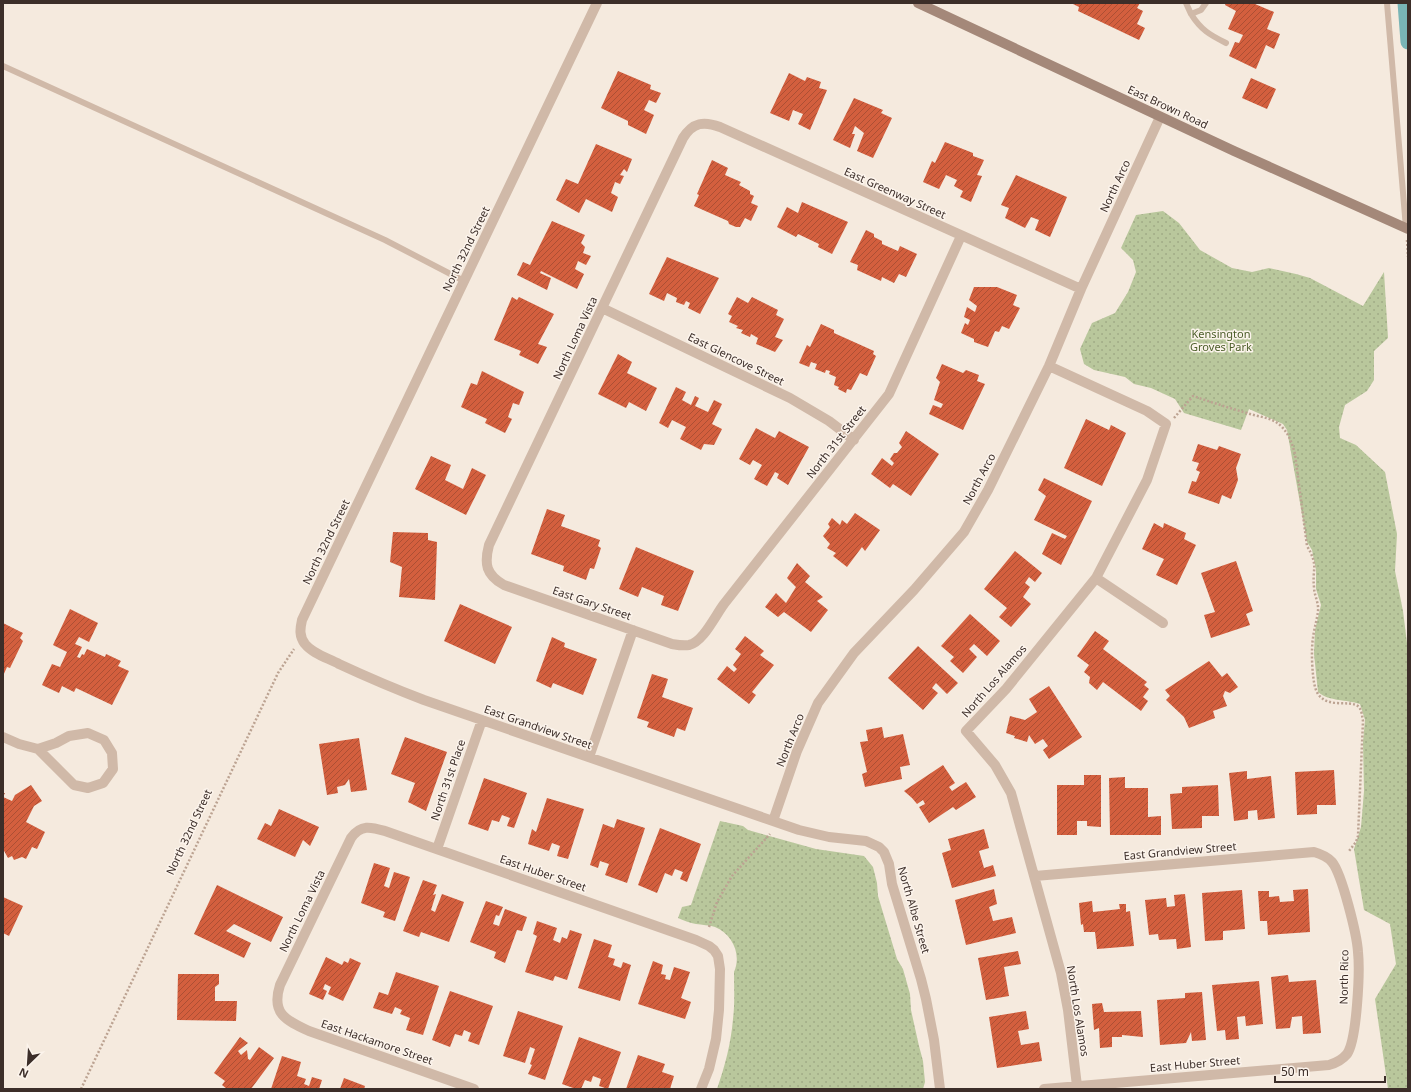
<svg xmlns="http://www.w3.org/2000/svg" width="1411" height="1092" font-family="'Noto Sans',sans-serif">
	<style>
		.grass { fill: url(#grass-dots) }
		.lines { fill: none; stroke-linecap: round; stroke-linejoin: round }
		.canal { stroke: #79b5b6; stroke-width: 15 }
		.building { fill: url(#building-hatch) }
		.path { stroke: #bca392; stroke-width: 2.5; stroke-dasharray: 2 2; stroke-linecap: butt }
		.service { stroke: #d0b9a8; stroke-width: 6 }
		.minor { stroke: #d0b9a8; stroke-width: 10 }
		.secondary { stroke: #a48879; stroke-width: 10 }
		.labels { text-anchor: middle; stroke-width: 3; stroke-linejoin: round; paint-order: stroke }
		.street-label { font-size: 11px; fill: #3c2e29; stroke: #fcf4ec }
		.park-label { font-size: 11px; fill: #4b5d29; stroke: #fcf4ec }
	</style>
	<defs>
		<pattern id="grass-dots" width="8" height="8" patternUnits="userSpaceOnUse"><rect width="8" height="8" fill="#b9c79c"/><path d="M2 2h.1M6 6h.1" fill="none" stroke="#a0ab86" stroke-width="1.8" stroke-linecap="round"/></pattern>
		<pattern id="building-hatch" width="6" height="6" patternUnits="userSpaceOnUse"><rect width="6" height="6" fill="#d35f3e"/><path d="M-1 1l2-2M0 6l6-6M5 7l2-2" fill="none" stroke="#ac4f34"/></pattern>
	</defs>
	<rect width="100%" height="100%" fill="#f5eade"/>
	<path class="grass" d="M1163,211L1179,223L1200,250L1232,268L1252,272L1269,268L1296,274L1310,278L1363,306L1384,272L1388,338L1374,351V380L1367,391L1345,405L1339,427L1340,438L1356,445L1385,472L1397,534L1395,571L1403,611L1408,651V787L1407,794L1408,802V1089H1388L1375,999L1396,964L1390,924L1364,910L1354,849L1361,827L1364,791L1363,742L1365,720L1360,704C1346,699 1330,702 1318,692L1314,654L1315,630L1321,605L1316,589V570L1312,550L1307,542L1287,430L1283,424L1249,409L1241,430L1184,413L1175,399L1151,388L1134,384L1125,377L1094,370L1084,364L1080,349L1092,323L1115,313L1128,292L1136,272L1133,260L1121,248L1136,215Z
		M720,821L743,826L748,830L816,849L864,856L873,867L877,883L878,896L897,959L903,969L910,994L911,1010L919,1046L923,1061L925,1082L923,1089H717C725,1066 731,1043 733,1019C735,1003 734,987 734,972C742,954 732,934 715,927C709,925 702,925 696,924C690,923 683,920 678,918L682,907L691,905Z"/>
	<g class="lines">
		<path class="canal" d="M1405,3L1408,42"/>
	</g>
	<path class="building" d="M1071,3H1140L1137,8L1143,11L1137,24L1145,28L1139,40L1078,11L1079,7Z
		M1226,3H1256L1255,4L1274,12L1267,29L1280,34L1274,49L1266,45L1256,69L1229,56L1235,42L1239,43L1243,35L1228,29L1236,11L1225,5Z
		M618,71L651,85L650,89L661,93L656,103L649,100L644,110L654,115L646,134L628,125V121L601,108Z
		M789,73L805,81L807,77L821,82L819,88L827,90L810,130L798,124L803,114L793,110L789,121L770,113Z
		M1251,78L1276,89L1267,109L1242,98Z
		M854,98L883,110L881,113L892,118L873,158L857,151L864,133L855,126L852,134H855L850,148L833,140Z
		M945,142L973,153V156L984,160L977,175L982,176L971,202L960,197L963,191L954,186L957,180L946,175L939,189L923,182L932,161L935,163Z
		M596,144L632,159L627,172L624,169L620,175L624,176L620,184L615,182L611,193L618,197L612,212L586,199L579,213L556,200L566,179L578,184Z
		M712,160L728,168L725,175L741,182L739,185L750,191V194L754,196L751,203L758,206L751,221L745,218L740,227H736L729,224L728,221L694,206L699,195L697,194Z
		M1016,175L1067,197L1050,237L1035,230L1039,220L1031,217L1025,228L1005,218L1009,208L1001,205Z
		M802,202L848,222L832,254L818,247L819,244L798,234L796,237L777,227L787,207L798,213Z
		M552,221L585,235L581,243L585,247L583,253L591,256L586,265L578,261L575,269L584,274L577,289L541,271L540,273L551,278L547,290L517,275L523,262L530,265Z
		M866,230L874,234V237L882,241V244L898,251L900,246L917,254L906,277L899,274L894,283L882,277L881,281L857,270L858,265L850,262Z
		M667,257L719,278L700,314L688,308L690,303L686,301L684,305L676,302L677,298L667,293L664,301L649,294Z
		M974,287H997L1017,295L1013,305L1020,308L1009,329L1002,326L999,332L995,331L988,347L974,342V339L961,333L965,323L968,325L970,320L964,317L967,307L975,312L977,306L969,300Z
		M512,297L517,300L519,297L554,314L538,344L547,347L538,364L519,355L521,351L494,340Z
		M737,297L748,303L752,297L778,310L776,315L784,319L775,337L783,340L775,352L756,344L758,338L751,334L750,337L741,333L743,330L736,328L738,326L729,322L732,316L728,314Z
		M821,324L834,330V333L874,351L873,354L876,356L867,376L860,373L851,390L847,389L846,393L838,389L839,387L834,385L836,377L829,374L830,371L826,370L825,373L815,369L817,364L811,362L809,367L799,363L807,345L810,347Z
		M618,354L632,362L627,373L657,388L646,411L629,402L626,408L598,394Z
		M942,364L963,373L966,370L979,375L977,381L985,384L963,430L929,414L933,405L941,408L943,404L934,400L940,382L936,378Z
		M482,371L524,392L519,405L513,403L508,417L512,419L505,433L485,423L487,419L461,407L471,383L477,385Z
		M676,387L686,392L682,400L691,405L695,396L699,398L695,406L708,412L714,400L722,404L712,424L722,429L714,445L704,444L701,450L680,439L686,427L672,420L668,428L659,423Z
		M1086,419L1109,430L1111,425L1126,433L1102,486L1064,468Z
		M756,428L775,438L779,431L809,447L788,485L777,478L779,474L775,472L767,486L754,479L762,465L753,460L750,465L739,459Z
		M906,431L939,454L911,496L893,484L890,488L871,474L882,458L892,466L894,463L890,459L894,453H897L902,447L899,443Z
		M1198,444L1217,450L1219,446L1241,454L1236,468L1238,480L1231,499L1222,495L1219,504L1188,493L1192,481L1196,482L1200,472L1196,470L1199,463L1192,461Z
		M431,456L451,465L445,480L463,489L472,468L486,475L466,515L415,489Z
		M1044,478L1092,501L1061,565L1042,554L1052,533L1065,539L1067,536L1034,520L1046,496L1038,490Z
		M547,509L565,515L561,526L600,540L598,546L601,548L594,569L590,568L586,580L563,571L564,566L531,554Z
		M855,513L880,530L865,551L862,547L847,567L833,556L836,553L827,548L830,544L823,536L830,527L828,524L832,518L840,525L842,520L847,524Z
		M1154,523L1163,528L1164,523L1186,533L1184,539L1196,545L1177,585L1156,575L1164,559L1142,549Z
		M393,532L428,533V540L437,542L435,600L399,597L402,567L390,562Z
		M636,547L694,571L678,611L661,605L664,596L642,587L638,597L619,589Z
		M1015,551L1042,573L1035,582L1029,577L1025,583L1030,587L1023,597L1031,604L1011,627L999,617L1007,608L984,589Z
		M1236,561L1253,611L1246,614L1250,625L1211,638L1204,615L1215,612L1201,573Z
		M797,563L810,576L805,582L823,597L817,601L828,610L811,632L784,612L778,617L765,607L776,593L786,603L796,587L787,578Z
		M460,604L512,627L495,664L444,641Z
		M70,609L98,623L89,642L79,637L75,644L82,647L77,657L80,658L82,654L84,655L87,649L105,657L106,654L121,661L118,666L129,671L112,705L76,688L74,692L62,686L59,693L42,685L52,664L60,667L67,652L53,645Z
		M970,614L1000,641L987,656L974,644L969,649L977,657L963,673L950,661L954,657L941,646Z
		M3,623L23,633L20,638L23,641L10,668L7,667L3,676Z
		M1095,631L1109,641L1103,649L1147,682L1144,685L1149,689L1143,697L1148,701L1141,711L1103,682L1097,690L1089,683L1090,677L1084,672L1089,665L1077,656Z
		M745,636L764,651L760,655L774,665L752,692L756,695L749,704L717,679L727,666L734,672L737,669L733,665L741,654L735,649Z
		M552,637L565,643L564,647L597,659L583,695L553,683L551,688L536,681Z
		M918,646L958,683L947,694L936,683L932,688L938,693L923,710L888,678Z
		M1209,661L1222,677L1227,673L1238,687L1230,693L1225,691L1223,696L1227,706L1213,711L1215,718L1189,728L1184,717L1166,700L1170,696L1165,690Z
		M652,674L668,679L662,697L693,708L685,731L677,728L674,737L647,727L649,722L637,718Z
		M1049,686L1082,737L1049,759L1043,750L1048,746L1043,739L1035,744L1029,735L1027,742L1014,738L1015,736L1006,733L1010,716L1025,720L1037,712L1029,699Z
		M882,727L884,738L903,734L910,765L900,767L902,779L865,787L862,774L867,772L860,742L868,741L866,730Z
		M405,737L447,752L426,811L408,802L415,783L391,774Z
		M359,738L367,790L351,792L349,779L345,785L337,787L338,793L327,795L319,744Z
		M943,765L955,783L949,787L952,791L966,782L976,797L956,810L953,807L929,823L919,807L925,804L923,800L917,804L912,798L904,791Z
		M1334,770L1336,805H1317V814L1297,815L1295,772Z
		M1247,771V779L1271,776L1275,818L1258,820L1257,810L1248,811V819L1234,821L1229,773Z
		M1084,775H1101V827L1087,826V821H1077V835H1057V785H1084Z
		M1125,777V788H1148V817L1161,816V835H1110L1109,778Z
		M484,778L527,793L514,828L507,826L510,818L502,815L499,822L492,820L488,831L468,824Z
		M31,785L42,801L34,806L26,822L45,832L37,849L32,847L26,859L22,857L14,860L12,856L8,858L3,849V793H5L3,797L12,801L15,795Z
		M1218,785L1219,816H1202V828L1172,829L1170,794L1182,793V787Z
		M547,798L584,809L568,859L557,856L560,846L552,843L549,851L528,844L532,829L536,832Z
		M279,809L319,827L310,846L303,840L295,857L257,839L265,823L271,826Z
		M617,819L645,828L627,883L605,875L609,864L600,861L598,868L590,865L603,824L614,828Z
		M660,828L701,844L687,882L680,879L683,872L675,869L672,876L665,873L657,893L638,885Z
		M984,829L989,848L979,851L984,868L993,865L996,876L952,888L942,853L951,850L948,839Z
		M374,863L390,868L384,886L389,888L394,872L410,877L395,921L383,917L385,912L361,903Z
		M423,880L437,885L433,895L436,894L431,910L435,912L442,894L464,902L449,942L421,932L419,937L403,931Z
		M217,885L283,917L271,942L234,924L226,931L251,943L244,958L194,934Z
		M994,889L997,904L989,907L993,921L1012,917L1016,933L966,945L955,900Z
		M1308,889L1310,932L1268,935L1267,921H1260L1258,891H1269V897L1279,896L1280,902L1294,901L1293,890Z
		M1242,890L1245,929L1223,931V940L1205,941L1202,893Z
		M1185,894L1191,947L1177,949L1176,939L1159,940L1158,934L1149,935L1145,900L1166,898L1167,907L1175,906L1174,895Z
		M3,897L23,906L9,936L3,933Z
		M486,901L503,907L499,916L496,915L493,924L499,926L505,909L527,917L522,931L517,930L505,963L494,958L496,952L470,942Z
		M1092,901L1093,912L1120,909L1119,904H1126V912L1130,911L1134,946L1097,949L1095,932H1084L1083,924L1081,925L1079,903Z
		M537,921L557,928L553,940L560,943L562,937L567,939L570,930L582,934L567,980L555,976L553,981L525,972L537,936L533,934Z
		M594,939L612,945L608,957L615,959L613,965L621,968L623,962L631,965L620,1001L578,988Z
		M1018,951L1021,964L1004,967L1009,996L986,1000L978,958Z
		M326,957L342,965L344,961L348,963L350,958L361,963L343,1001L328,994L331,987L325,984L323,989L327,991L323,1000L309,994Z
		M653,961L663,965L661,974L666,975L665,979L670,980L674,967L690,972L681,998L691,1002L685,1019L638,1004Z
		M396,972L439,986L423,1035L406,1030L410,1018L400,1014L402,1010L395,1007L392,1014L373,1008L379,992L388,995Z
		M178,974H219V984L215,987V1001H237L236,1021L177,1020Z
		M1288,975L1289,982L1316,980L1321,1033L1303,1034L1302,1016L1292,1017L1290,1028L1276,1029L1271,977Z
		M1259,981L1263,1024L1246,1026L1245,1016L1237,1017L1239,1039L1226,1040L1225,1030L1217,1031L1212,985Z
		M450,991L493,1006L479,1045L468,1041L471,1033L464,1030L462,1036L455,1034L450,1047L432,1040Z
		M1202,992L1206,1040L1192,1041L1191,1032L1186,1043L1160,1045L1157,1000L1185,998V993Z
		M1102,1003L1104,1012L1141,1011L1143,1037L1122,1035V1037H1112V1047L1100,1048L1099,1028L1094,1030L1092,1004Z
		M518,1011L563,1026L545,1080L528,1074L532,1065L530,1064L535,1049L530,1047L525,1063L503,1056Z
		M1026,1011L1029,1029L1018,1031L1021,1045L1039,1042L1042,1061L997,1068L989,1017Z
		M240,1037L248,1043L238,1051L241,1055L247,1050L248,1059L250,1060L259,1047L274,1058L251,1089H227L222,1085L225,1081L214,1073Z
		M579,1037L621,1052L608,1089L599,1086L601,1079L593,1076L591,1082L585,1080L581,1089H576L562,1084Z
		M638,1055L665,1064L662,1072L674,1076L670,1089H626Z
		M282,1056L301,1062L297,1076L306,1079L304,1084L309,1086L312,1077L322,1080L319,1089H271Z
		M344,1078L365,1086L364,1089H340Z"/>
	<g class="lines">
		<path class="path" d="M1407,240L1408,257
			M1174,418L1193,396C1211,402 1229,408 1247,413C1258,417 1272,417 1281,426C1289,434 1292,443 1295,454L1307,546C1319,566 1312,568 1314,587C1314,595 1319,603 1318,611C1317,620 1314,629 1313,638C1311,650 1312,675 1315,687C1322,712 1350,698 1359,707C1362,711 1362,716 1363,721L1358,836L1356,842L1349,851
			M709,927L717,902L732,876L770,834
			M81,1089L278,673L294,649"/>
		<path class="service" d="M1186,3L1191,14L1201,10L1206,3
			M1387,3L1406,228
			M1191,14C1201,30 1210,35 1226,43
			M3,66L385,240L464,281"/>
		<path class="minor" d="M597,3L302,620C300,629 299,636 305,644C313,654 328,658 339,664C367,677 395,689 424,700L799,830L829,837L866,841L879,847L884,852L889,864L892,884L921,979L926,999L934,1040L940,1089
			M961,236L889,394L724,604C715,616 703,642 689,645C683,646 678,645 672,644L504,585C486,575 484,564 489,545L683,138C693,122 704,121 720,127L1081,289
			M602,308L790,398L829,421L854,440
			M1049,366L1147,411L1166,424L1147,480L1096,578L1006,689L966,731L995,765L1011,793L1061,973L1068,1010L1077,1086
			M1096,578L1163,623
			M3,737L19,744L38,749L74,785L88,788L103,783L113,769L112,753L104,740L88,733L69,736L56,743L38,749
			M589,757L633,630
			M773,821L797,751L818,703L854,653L914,590L964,532L988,490L1049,366L1081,289L1160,117
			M437,849L482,720
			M1035,876L1314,852C1321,854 1327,856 1332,862C1342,874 1357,935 1358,952C1360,971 1357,1040 1347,1054C1342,1060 1336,1063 1329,1065L1044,1089
			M474,1089L309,1031C285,1020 271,1013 280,985L351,838C361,824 371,827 385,831L696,940L709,946L714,950L718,956L720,969L719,1010L716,1039L709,1069L701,1089"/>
		<path class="secondary" d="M918,3L1234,151L1408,229"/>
	</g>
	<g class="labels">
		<g class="street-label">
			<text transform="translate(1168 107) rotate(25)" y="4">East Brown Road</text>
			<text transform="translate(1115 186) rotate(-65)" y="4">North Arco</text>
			<text transform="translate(895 193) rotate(24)" y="4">East Greenway Street</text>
			<text transform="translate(466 249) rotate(-64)" y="4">North 32nd Street</text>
			<text transform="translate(575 338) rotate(-65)" y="4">North Loma Vista</text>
			<text transform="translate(736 359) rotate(26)" y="4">East Glencove Street</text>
			<text transform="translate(836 442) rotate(-52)" y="4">North 31st Street</text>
			<text transform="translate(979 479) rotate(-62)" y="4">North Arco</text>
			<text transform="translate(326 542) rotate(-64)" y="4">North 32nd Street</text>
			<text transform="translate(592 603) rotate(19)" y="4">East Gary Street</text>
			<text transform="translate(994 681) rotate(-49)" y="4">North Los Alamos</text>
			<text transform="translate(538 727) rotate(19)" y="4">East Grandview Street</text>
			<text transform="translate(790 740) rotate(-68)" y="4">North Arco</text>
			<text transform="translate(448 780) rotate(-71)" y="4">North 31st Place</text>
			<text transform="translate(189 832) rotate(-65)" y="4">North 32nd Street</text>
			<text transform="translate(1180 851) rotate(-5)" y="4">East Grandview Street</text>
			<text transform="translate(543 873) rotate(19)" y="4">East Huber Street</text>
			<text transform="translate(914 910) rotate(74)" y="4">North Albe Street</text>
			<text transform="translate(302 911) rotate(-64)" y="4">North Loma Vista</text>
			<text transform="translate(1344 977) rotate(-89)" y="4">North Rico</text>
			<text transform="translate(1078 1011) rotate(81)" y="4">North Los Alamos</text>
			<text transform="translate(377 1042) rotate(19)" y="4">East Hackamore Street</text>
			<text transform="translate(1195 1064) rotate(-5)" y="4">East Huber Street</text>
		</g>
		<g class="park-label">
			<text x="1221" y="338">Kensington<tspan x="1221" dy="13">Groves Park</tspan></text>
		</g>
	</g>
	<rect width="1411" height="1092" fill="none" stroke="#3c2e29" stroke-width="8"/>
	<g transform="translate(28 1064) rotate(205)" stroke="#fcf4ec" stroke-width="3" paint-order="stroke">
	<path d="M0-3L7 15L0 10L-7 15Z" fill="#3c2e29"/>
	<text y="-6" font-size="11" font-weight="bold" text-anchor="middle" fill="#3c2e29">N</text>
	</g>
	<path d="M1275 1076v6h110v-6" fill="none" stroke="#3c2e29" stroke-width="2"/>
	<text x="1281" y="1076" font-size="12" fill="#3c2e29" stroke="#fcf4ec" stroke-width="3" paint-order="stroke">50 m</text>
</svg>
